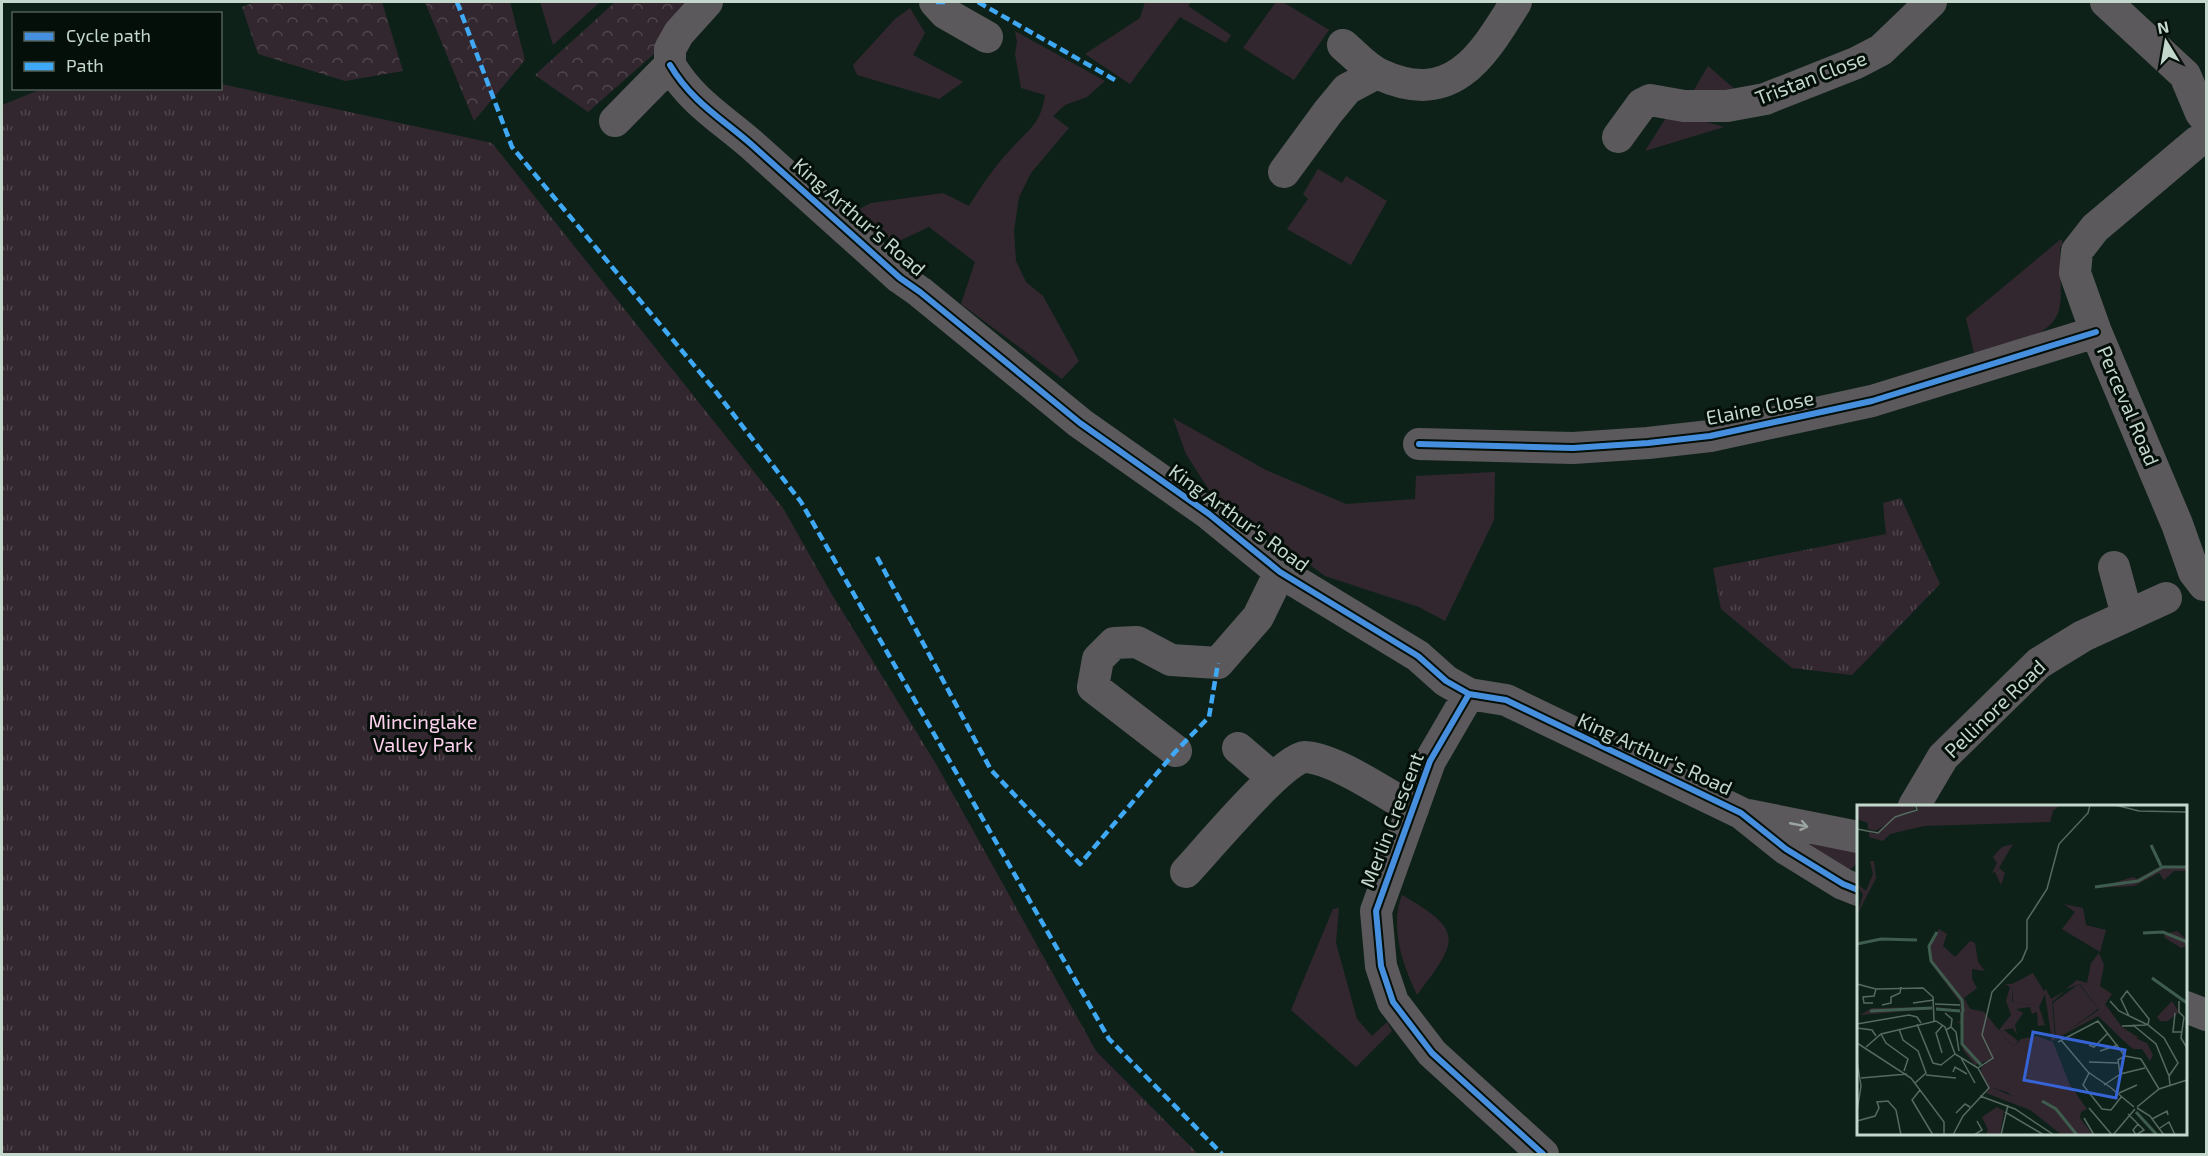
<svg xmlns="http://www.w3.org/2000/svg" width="2208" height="1156" font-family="'Exo 2',sans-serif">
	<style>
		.grass { fill: #33272f }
		.forest { fill: url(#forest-crowns) }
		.park { fill: url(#park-tufts) }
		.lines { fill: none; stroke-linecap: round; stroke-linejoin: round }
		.minor { stroke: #5c595c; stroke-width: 32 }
		.quiet { stroke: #3fa9f5; stroke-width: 4.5; stroke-dasharray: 9 4.5; stroke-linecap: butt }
		.cycleway-casing { stroke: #030f08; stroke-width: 10 }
		.cycleway { stroke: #468fdf; stroke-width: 6 }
		.oneway { stroke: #9aa5a0 }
		.labels { text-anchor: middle; stroke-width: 6; stroke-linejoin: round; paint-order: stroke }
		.street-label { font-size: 20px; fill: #c4d7cd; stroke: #030f08 }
		.park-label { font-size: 20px; fill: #fdd1ed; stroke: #030f08 }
		.inset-river { fill: none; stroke: #3e5d4e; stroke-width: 3 }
		.inset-road { fill: none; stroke: #576a61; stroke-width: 1.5 }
		.view { fill: #3663d6; fill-opacity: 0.15; stroke: #3663d6; stroke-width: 3 }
		.inset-edge { fill: none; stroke: #c4d7cd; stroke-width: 3 }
	</style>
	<defs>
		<pattern id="forest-crowns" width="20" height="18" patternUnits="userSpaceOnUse" patternTransform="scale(1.5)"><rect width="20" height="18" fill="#33272f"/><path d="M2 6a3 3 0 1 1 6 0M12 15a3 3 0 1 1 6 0" fill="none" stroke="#4f464c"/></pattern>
		<pattern id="park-tufts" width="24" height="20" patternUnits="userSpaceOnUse" patternTransform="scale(1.5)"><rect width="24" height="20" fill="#33272f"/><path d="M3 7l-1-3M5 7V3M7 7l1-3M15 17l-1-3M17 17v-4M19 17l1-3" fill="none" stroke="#4f464c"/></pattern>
	</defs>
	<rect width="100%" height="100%" fill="#0e2119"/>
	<path class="grass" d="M540,2H600L553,45Z
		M1145,2H1191L1188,6L1231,35L1226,43L1180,17L1130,84L1085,54L1140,18Z
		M1276,2H1283L1329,30L1294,80L1243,48Z
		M910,8L925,33L913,55L963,82L939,99L857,75L853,65L895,19Z
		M1015,31L1105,81L1087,97L1065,105L1053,116L1069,128L1031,173L1019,197L1014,231L1016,261L1026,282L1043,296L1079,361L1062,379L961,304L975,262L929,227L901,240L871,236L854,212L871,203L943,193L969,206C981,186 995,166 1011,149C1029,129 1041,124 1045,95L1021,88L1015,54L1017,42Z
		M1708,66L1738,92L1691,95Z
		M1674,113L1724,127L1645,151L1666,118Z
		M1318,169L1342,183L1346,176L1387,201L1351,265L1287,229L1308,199L1303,194Z
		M2061,239L2063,243L2060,248C2059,266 2063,293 2059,310C2051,340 2000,346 1974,353L1966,318Z
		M1173,418L1266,470L1346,504L1415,499L1416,476L1495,472L1494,520L1445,621L1419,607L1325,576L1209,490L1186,454Z
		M1797,835L1858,845C1858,857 1860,866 1847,870L1809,850Z
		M1402,895C1465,931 1458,941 1417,995C1403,965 1389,927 1402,895Z
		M1339,908L1336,943L1357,1019L1372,1036L1387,1022L1392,1031L1356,1067L1291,1010L1333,909Z"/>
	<path class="forest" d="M255,2H382L403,71L345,81L258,54L242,7Z
		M425,2H510L525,60L474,121Z
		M615,2H713L588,112L535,75Z"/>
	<path class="park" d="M221,84L492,143L783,508L831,593L936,764L1096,1051L1198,1154H2V105L42,89L220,88Z
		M1901,498L1940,584L1852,675L1792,668L1721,609L1713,568L1886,534L1883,503Z"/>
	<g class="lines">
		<path class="minor" d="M935,2L945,13L987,37
			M2106,2L2185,75L2201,113L2206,119
			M1343,45C1354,54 1366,68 1379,74C1452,108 1482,57 1516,2
			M670,65C692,102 721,118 752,145C801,189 851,234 900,278L920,292L1080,423L1209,514L1280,572L1418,656L1446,681L1469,694L1506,700L1741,813L1786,849L1843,884L1858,890
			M615,121L670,65V49L679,33L707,2
			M1618,137L1642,104L1650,100L1684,106H1727L1765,99L1856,63L1881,50L1931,2
			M2206,137L2197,142L2095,228L2077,251L2075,273L2096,332L2177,524L2194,572L2204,585H2206
			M1284,172L1328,112L1347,89L1377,73
			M1419,444L1573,448L1648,443L1710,436L1872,401L2096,332
			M2114,567L2127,615
			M1469,694L1430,761L1376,911L1381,966L1393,1002L1432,1053L1543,1154
			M1238,748L1273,778
			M1176,751L1093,687L1098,659L1114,643L1137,642L1171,660L1218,663L1258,617L1280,572
			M1914,806L1943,757L2039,663L2083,636L2166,598
			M1748,815L1858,837
			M1186,872C1204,853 1284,757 1305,757C1334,758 1386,794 1413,809
			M2186,1007L2206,1015"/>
		<path class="quiet" d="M457,2L512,147L713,388L801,502L1109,1039L1222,1154
			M936,2H946
			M978,2L1115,80
			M877,557L991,770L1080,864L1176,751L1209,717L1218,663"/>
		<g class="cycleway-casing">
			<path id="cycleway" d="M670,65C692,102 721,118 752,145C801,189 851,234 900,278L920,292L1080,423L1209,514L1280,572L1418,656L1446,681L1469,694L1506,700L1741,813L1786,849L1843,884L1858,890
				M1419,444L1573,448L1648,443L1710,436L1872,401L2096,332
				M1469,694L1430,761L1376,911L1381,966L1393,1002L1432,1053L1543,1154"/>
		</g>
		<use href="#cycleway" class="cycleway"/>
	</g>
	<defs><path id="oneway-shaft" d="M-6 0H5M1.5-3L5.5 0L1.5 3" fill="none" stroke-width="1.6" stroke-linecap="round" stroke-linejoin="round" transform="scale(1.5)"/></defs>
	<use class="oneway" href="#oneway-shaft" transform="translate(1799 825) rotate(11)"/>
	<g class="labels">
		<g class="street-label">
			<text transform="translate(1811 78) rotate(-21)" y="7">Tristan Close</text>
			<text transform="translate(859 217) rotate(41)" y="7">King Arthur's Road</text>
			<text transform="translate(2128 406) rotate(67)" y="7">Perceval Road</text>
			<text transform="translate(1760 408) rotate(-11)" y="7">Elaine Close</text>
			<text transform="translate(1239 518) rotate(36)" y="7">King Arthur's Road</text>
			<text transform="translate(1995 709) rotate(-44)" y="7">Pellinore Road</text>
			<text transform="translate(1655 754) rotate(25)" y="7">King Arthur's Road</text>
			<text transform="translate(1392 820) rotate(-69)" y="7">Merlin Crescent</text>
		</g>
		<g class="park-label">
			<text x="423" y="729">Mincinglake<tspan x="423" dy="23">Valley Park</tspan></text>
		</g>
	</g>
	<g transform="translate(1857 805)">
		<rect width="330" height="330" fill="#0e2119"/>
		<path d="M176,168L188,188L175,200L156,197L155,179ZM222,179L241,204L199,234L196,198ZM315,196L322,207L311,216H303L300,212Z" fill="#33272f"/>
		<path d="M0,0H58L59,3L18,26L11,24V18L0,14ZM61,0H203L196,6L193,17L67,21L33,29L26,36L12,32V26L17,29L40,13L61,5ZM156,39L142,63L148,68L144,80L138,67L135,68L140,58L136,52L145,42ZM13,56H17L19,73L0,110L6,90L0,79L9,86L16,69ZM304,61H330V66H317L307,75L302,68L277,81L240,83L276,72L280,74ZM207,99L226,103L229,120L249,125L243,147L205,124L218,107ZM82,124L90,129L86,141L98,152L113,136L118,138L121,157L128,166L115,164V174L120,183L107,193L113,204L127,207L79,205V202L105,205L106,201L73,157V139ZM320,126L330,135V141L324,143L308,133L307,129ZM242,148L247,160L243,181L255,189L248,199L265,222L282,233L268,237L241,211L195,236L188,189L182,202L188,220L181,221L180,207L175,209L173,202L159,204L166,208L158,220L160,230L156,223L147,225L161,236L156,242L142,225L154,210L149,196L153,182L148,179H155V197L175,200L189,184L194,194L208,186L195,197L198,234L242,205L223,179L209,184L220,175L230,178L234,158ZM76,202V204L3,210L15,203Z" fill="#33272f"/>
		<path d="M106,193L113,204L127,207L156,242L164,234L180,231L196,237L213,280L230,304L224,307L223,313L236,330H205L150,287L136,283L129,288L132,283L124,270V263L135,254L118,260L106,245L104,219L100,217L104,216L103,194ZM273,231L290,238L296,250L293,256L285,244H276L268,237Z" fill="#33272f"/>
		<path d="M136,283L172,298L173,305L129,288ZM140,302L147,306L143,330H129L131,325L125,312Z" fill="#33272f"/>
		<path class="inset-river" d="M294,40L304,61M238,82L281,76L306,62H330M80,127L72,141L74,156L105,195L106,207M286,128L306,127L330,137M0,139L24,134L60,135M295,173L330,198M79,204L103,206M13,206L75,203M105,207V239L124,260M185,296L199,304L220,330M279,307L300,330"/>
		<path class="inset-road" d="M258,0L282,6L330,7M0,24L21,28L38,12L60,5L59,0M0,179L19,184L66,183L76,192L77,216M253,196L262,206L291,220L307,233L321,258L312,271L313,280M322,196V207L327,212M16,198H7L6,192L17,191L19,184M56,198L77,195M78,199L103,200M25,200L34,198V192L43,188L44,182M88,208L95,214L94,222L89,225M318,208L316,227H325M272,211L264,194L270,186L292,214L291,220M327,212L324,233L330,243M0,219L52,210L60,212L64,218M60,219L76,258L84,260L98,249M276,220L299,239L312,271M265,221L289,220M94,222L99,227L102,246M0,223L15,225L19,231M42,224L46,235L61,246L69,268L58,278M24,229L29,238L51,254L47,266M204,235L231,267L253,282M201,237L241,216L268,251L284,254L302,284M0,238L54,273L87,317V330M232,240L237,242L251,228M9,242L24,229L79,216L88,222L98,249L121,263M243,246L261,240M85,248L79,228L86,220M268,251L261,255L263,269L288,263M104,253L118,278M0,256L4,281L0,306M232,257L261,258M96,267L98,262L110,269M232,268L226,280L245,304L254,305L265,291M69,270L99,273M4,273L50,269M247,280L262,270M253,282L277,302M63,285L55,295L76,330M262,288L280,280M123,291L158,304L197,330M280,302L302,284L330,275M232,303L255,330M280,303L293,311L307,330M148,307L187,330M99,308L108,299L113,302M271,309L287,325L279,330L276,325L281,319M227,313L237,330M295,314L310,306L311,310M0,316L18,311L22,303L20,297L31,296L39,305L44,330M303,323L312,317L318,330M96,330L106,311L132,283L121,263L136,253L125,230L135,187L165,155L170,143V115L190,84L202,39L231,8L233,0M117,330L125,325L120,316M144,330L151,300M256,330L278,304"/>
		<path class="view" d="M176,227L268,245L259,293L167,275Z"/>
		<rect width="330" height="330" class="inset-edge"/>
	</g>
	<rect width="2208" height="1156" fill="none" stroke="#c4d7cd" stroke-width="6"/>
	<rect x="12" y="12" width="210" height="78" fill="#030f08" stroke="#505f57" stroke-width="1.5"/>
	<rect x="24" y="32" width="30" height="9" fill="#468fdf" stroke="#505f57" stroke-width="1.5"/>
	<text x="66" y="42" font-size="18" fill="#c4d7cd">Cycle path</text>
	<rect x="24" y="62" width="30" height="9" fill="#3fa9f5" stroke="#505f57" stroke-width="1.5"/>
	<text x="66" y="72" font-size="18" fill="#c4d7cd">Path</text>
	<g transform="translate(2166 42) rotate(349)" stroke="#030f08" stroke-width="4.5" paint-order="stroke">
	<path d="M0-4.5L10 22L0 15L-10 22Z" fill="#c4d7cd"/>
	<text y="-9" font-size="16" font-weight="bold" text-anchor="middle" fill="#c4d7cd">N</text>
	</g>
</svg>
